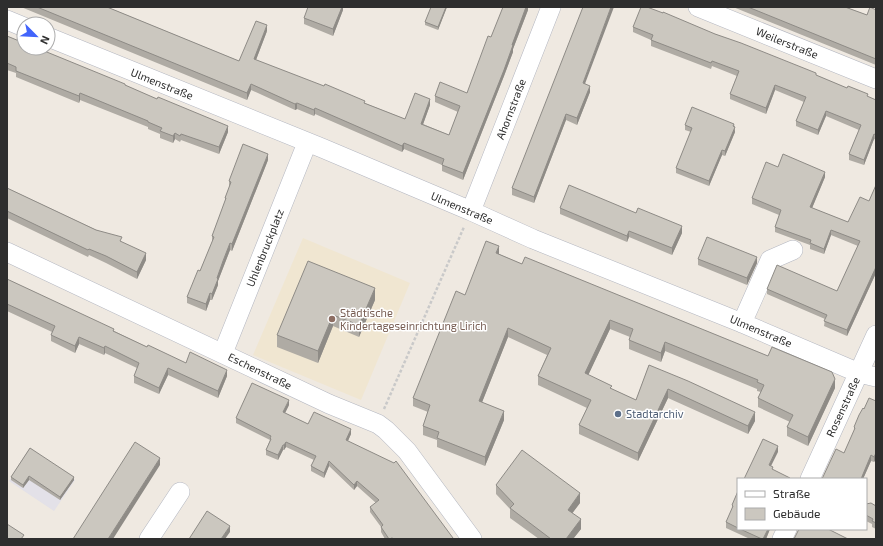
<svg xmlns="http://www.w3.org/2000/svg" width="883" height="546" font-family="'Exo 2',sans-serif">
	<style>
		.industrial { fill: #e3e1e8 }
		.education { fill: #f0e6d1 }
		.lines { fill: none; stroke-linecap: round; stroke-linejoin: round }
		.minor-casing { stroke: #b4b7c1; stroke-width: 20 }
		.path { stroke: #c9c9c9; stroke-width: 2.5; stroke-dasharray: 3 2; stroke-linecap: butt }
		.minor { stroke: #fff; stroke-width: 19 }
		.wall { fill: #afaba4 }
		.shaded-wall { fill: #8e8b86 }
		.building { fill: #cbc7bf; stroke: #8e8b86 }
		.education-dot { fill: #8d6e63; stroke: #fff; stroke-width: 1.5 }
		.service-dot { fill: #5c6f8a; stroke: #fff; stroke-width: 1.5 }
		.labels { text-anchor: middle; stroke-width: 3; stroke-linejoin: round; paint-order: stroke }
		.street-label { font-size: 11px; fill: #2e2e2e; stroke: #fff }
		.education-label { font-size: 11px; fill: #785e54; stroke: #fff; text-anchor: start }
		.service-label { font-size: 11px; fill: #4e5e75; stroke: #fff; text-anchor: start }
	</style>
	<rect width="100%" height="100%" fill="#efe9e1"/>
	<path class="industrial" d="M30,450L75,480L54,511L9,481Z"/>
	<path class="education" d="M303,238L410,283L361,400L253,355Z"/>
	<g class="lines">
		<g class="minor-casing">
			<path id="minor" d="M698,7L876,79
				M7,20L24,27
				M48,37L322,148L471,211L533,239L742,323L859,373L876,377
				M471,211L551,7
				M7,252L329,404L378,424L386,430L407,451L472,539
				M742,323L770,260L793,250
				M223,353L307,143
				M810,479L876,335
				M149,539L180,492
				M782,539L787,529"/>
		</g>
		<path class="path" d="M384,409L464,227"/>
		<use href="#minor" class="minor"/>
	</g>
	<path class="wall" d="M21,7H107L239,61L267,31L256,60L405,119L430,105L423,124L449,135L458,112L435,102V96L467,93L491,37L528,7V10L513,49V52L504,76L463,180L442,171V165L404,149L402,152L315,114L314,116L297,109L295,110L251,90L247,100Z
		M343,7V10L333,36L304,24V18Z
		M447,7L438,30L425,25V22Z
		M733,7H845L867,15L876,10V65Z
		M633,27L715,34L876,100V140L874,139L864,165L849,160V154L859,130L826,116L818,135L796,126V121L804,102L775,90L766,114L730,99V94L737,76L712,66L711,69L651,46V40L633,32Z
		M7,36L125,85L228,132L219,154L181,140L180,142L175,139L173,143L160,138V134L148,129V127L80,100L79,103L16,77V73L7,70Z
		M585,83L590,92L577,125L566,120L534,203L512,195V188Z
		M685,125L734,127L735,132L725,156L722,155L709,186L676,173V168L691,132L685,130Z
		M268,160L232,251L230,250L218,281V285L212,300H210L206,311L187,303V297L200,271L212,242V236L225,202V198L229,188V181Z
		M778,167L825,177L812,208L848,222L869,201L876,185V273L847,336L824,326L825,319L767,294V289L837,291L858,246L831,235L824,254L810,249V245L775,232V227L779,215L752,204V198Z
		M7,188L122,242L146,260L137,279L106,263L89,255L88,257L7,218Z
		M560,208L682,233L672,255L629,237L627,242L560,214Z
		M499,254L522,264L835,388L808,446L787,436V427L790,422L758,407V398L761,392L757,391V389L665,351L661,362L629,349V340L630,337L610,329L588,375L612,389L636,400L649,365L755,421L748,434L668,398L638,461L579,434V425L587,408L538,385V376L547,355L508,337L482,402L504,420L485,466L437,447V440L423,435V426L428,412L413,406V398L465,295Z
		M698,259L757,263L747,285L698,265Z
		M7,279L147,347L186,363L227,376L218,398L168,375L159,394L134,383V376L137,368L105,353L104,355L79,344L75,353L51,341V335L52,332L7,311Z
		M375,300L359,337L333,326L318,363L277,347V335Z
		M876,401V459L874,462L871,461L863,479H822L844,453L854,432V427L864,409Z
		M289,405L285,413L308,424L351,434L348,441L453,539H385L381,532V527L370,512V507L376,503L357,486L354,490L329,466L324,478L311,471V466L314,460L286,447L284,450H283L278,460L266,455V450L270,440L236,423V418Z
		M30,448L74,480L60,500L29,480L23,488L11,480V477Z
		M496,485L580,503L572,513L581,529L573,539H539L510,518V509L496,494Z
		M738,491V529H770L766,539H750L726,528V522L732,509V505Z
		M866,504L876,506V529L872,527V524L866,521Z"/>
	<path class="shaded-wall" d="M342,7H343V10L333,36V29Z
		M446,7H447L438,30V27Z
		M526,7H528V10L513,49V52L504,76L463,180V173Z
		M611,7H614L583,89V83Z
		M267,25V31L254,65V59Z
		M251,84V90L247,100V93Z
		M775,85V90L766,114V108Z
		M590,86V92L577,125V118Z
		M80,93V100L79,103V96Z
		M430,99V105L421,130V124Z
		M297,103V109L295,110V104Z
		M315,108V114L314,116V110Z
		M826,111V116L818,135V130Z
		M566,114V120L534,203V197Z
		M734,124L735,132L725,156V151Z
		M228,126V132L219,154V147Z
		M175,133V139L173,143V136Z
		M874,134V139L864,165V160Z
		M404,143V149L402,152V146Z
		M722,150V155L709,186V181Z
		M268,154V160L232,251V244Z
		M825,172V177L810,213V207Z
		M682,226V233L672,255V248Z
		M831,230V235L824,254V249Z
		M629,231V237L627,242V236Z
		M230,243V250L218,281V285L212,300V294L217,278Z
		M499,246V255L496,253Z
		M146,253V260L137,279V272Z
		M757,257V263L747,285V278Z
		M876,267V273L847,336V330Z
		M375,288V300L359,337V325Z
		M210,293V300L206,311V304Z
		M333,315V326L318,363V351Z
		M610,320V329L585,382V373Z
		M508,328V337L479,410V401Z
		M79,337V344L75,353V346Z
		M665,342V351L661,362V353Z
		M105,346V353L104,355V348Z
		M168,368V375L159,394V388Z
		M227,370V376L218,398V391Z
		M835,379V388L808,446V437Z
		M668,389V398L638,461V453Z
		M289,400V405L283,417V412Z
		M504,411V420L485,466V457Z
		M755,412V421L748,434V426Z
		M351,429V434L346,445V440Z
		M286,442V447L284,450V445Z
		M283,445V450L278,460V455Z
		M778,446V452L769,470V465Z
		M876,453V459L874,462V457Z
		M871,455V461L863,479H861Z
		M160,458V465L113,539H108Z
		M329,461V466L324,478V473Z
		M29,476V480L23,488V485Z
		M74,477V480L60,500V497Z
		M357,481V486L354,490V485Z
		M580,493V503L568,519V510Z
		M581,519V529L573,539H566Z
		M230,526V532L225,539H221Z
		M768,529H770L766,539H763Z"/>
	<path class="building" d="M37,7H107L239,61L256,21L267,25L254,59L324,86L325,84L365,101L364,103L405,119L415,93L430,99L421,124L449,135L460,106L435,96L440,82L467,93L488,36L491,37L503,7H526L512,45H513L504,70L463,173L442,165L444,159L404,143L402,146L315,108L314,110L297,103L295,104L251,84L247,93Z
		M308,7H342L333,29L304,18Z
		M431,7H446L438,27L425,22Z
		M583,7H611L583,83L590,86L577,118L566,114L534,197L512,188Z
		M641,7H647L663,13V12L715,34L741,43L816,73V75L847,88L848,86L868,94L867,96L876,100V135L874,134L864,160L849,154L861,125L826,111L818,130L796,121L806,97L775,85L766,108L730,94L739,71L712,61L711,63L651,40L653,35L633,27Z
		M748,7H845L867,15L870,7L876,10V59Z
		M7,36L24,43V48H37L125,84V85L157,99L158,97L228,126L219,147L181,134L180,136L175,133L173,136L160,131L162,128L148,122V121L80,93L79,96L16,71V67L7,63Z
		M692,107L734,124L733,126L735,127L725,151L722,150L709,181L676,168L692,128L685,125Z
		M243,144L268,154L232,244L230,243L223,261L217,278L218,279L212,294L210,293L206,304L187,297L198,270L200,271L214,237L212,236L226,198H225L231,182L229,181Z
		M783,154L825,172L810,207L848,222L860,197L869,201L876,185V267L847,330L824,321L827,315L767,289L777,265L837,291L860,241L831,230L824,249L810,243L811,240L775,227L781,210L752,198L766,162L778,167Z
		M569,185L636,213L638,208L682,226L672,248L629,231L627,236L560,208Z
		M7,188L96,230L122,237L120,241L146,253L137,272L106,256L89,249L88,250L7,211Z
		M707,237L757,257L747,278L698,259Z
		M486,241L499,246L496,253L522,264L525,257L768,356L772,347L832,372L835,379L808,437L787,427L793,415L758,398L764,385L757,382L758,380L665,342L661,353L629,340L633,329L610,320L585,373L612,386L610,388L636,400L649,365L688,381L755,412L748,426L668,389L638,453L579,425L591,400L538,376L551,348L508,328L479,401L504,411L485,457L437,438L439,432L423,426L430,405L413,398L456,291L465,295Z
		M308,261L375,288L359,325L333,315L318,351L277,335Z
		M7,279L114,329L113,331L147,347L148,345L186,363L190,352L227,370L218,391L168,368L159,388L134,376L139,363L105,346L104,348L79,337L75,346L51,335L55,326L7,304Z
		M252,383L289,400L283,412L308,424L314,412L351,429L346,440L394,463L396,461L453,538L452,539H394L392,538L389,539L381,527L383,525L370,507L379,500L357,481L354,485L329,461L324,473L311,466L316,456L286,442L284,445H283L278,455L266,450L271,439L270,438L271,436L236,418Z
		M869,398L876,401V453L874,457L871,455L861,479H822L836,449L844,453L855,428L854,427L859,415L863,408L864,409Z
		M763,439L778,446L769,465L773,467L772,469L790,478V479H744Z
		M135,442L160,458L108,539H73Z
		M30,448L74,477L60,497L29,476L23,485L11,477Z
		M522,450L580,493L568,510L581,519L566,539H551L510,508L514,504L496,485Z
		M738,491V528L726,522L733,506L732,505Z
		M871,503L876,506V523L872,521L873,519L866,515V504Z
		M207,511L230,526L221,539H189Z
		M7,524L24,535L21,539H7Z
		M740,529H768L763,539H762Z
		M799,529H828L848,539H794Z"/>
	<circle class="education-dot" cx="332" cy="319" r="4"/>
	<circle class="service-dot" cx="618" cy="414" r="4"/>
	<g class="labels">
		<g class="street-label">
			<text transform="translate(787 43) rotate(22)" y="4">Weilerstraße</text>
			<text transform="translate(162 84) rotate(22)" y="4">Ulmenstraße</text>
			<text transform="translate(511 109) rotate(-69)" y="4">Ahornstraße</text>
			<text transform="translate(462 208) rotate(23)" y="4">Ulmenstraße</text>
			<text transform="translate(265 248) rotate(-68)" y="4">Uhlenbruckplatz</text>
			<text transform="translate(761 331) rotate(23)" y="4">Ulmenstraße</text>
			<text transform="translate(260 371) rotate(26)" y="4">Eschenstraße</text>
			<text transform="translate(843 407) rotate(-65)" y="4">Rosenstraße</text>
		</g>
		<g class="education-label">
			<text x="340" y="317">Städtische<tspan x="340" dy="13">Kindertageseinrichtung Lirich</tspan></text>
		</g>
		<g class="service-label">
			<text x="626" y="418">Stadtarchiv</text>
		</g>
	</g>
	<rect width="883" height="546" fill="none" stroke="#2e2e2e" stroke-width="16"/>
	<rect x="737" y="478" width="130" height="52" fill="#ffffff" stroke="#ababab"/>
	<rect x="745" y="491" width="20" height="6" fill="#ffffff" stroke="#ababab"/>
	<text x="773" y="498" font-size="12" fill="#2e2e2e">Straße</text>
	<rect x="745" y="508" width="20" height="12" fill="#cbc7bf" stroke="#ababab"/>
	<text x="773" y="518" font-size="12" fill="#2e2e2e">Gebäude</text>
	<g transform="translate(36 36) rotate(114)"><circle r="19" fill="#ffffff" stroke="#ababab"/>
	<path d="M0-3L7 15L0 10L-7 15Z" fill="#4264fb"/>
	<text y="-6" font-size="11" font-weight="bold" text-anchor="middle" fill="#2e2e2e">N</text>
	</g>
</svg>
